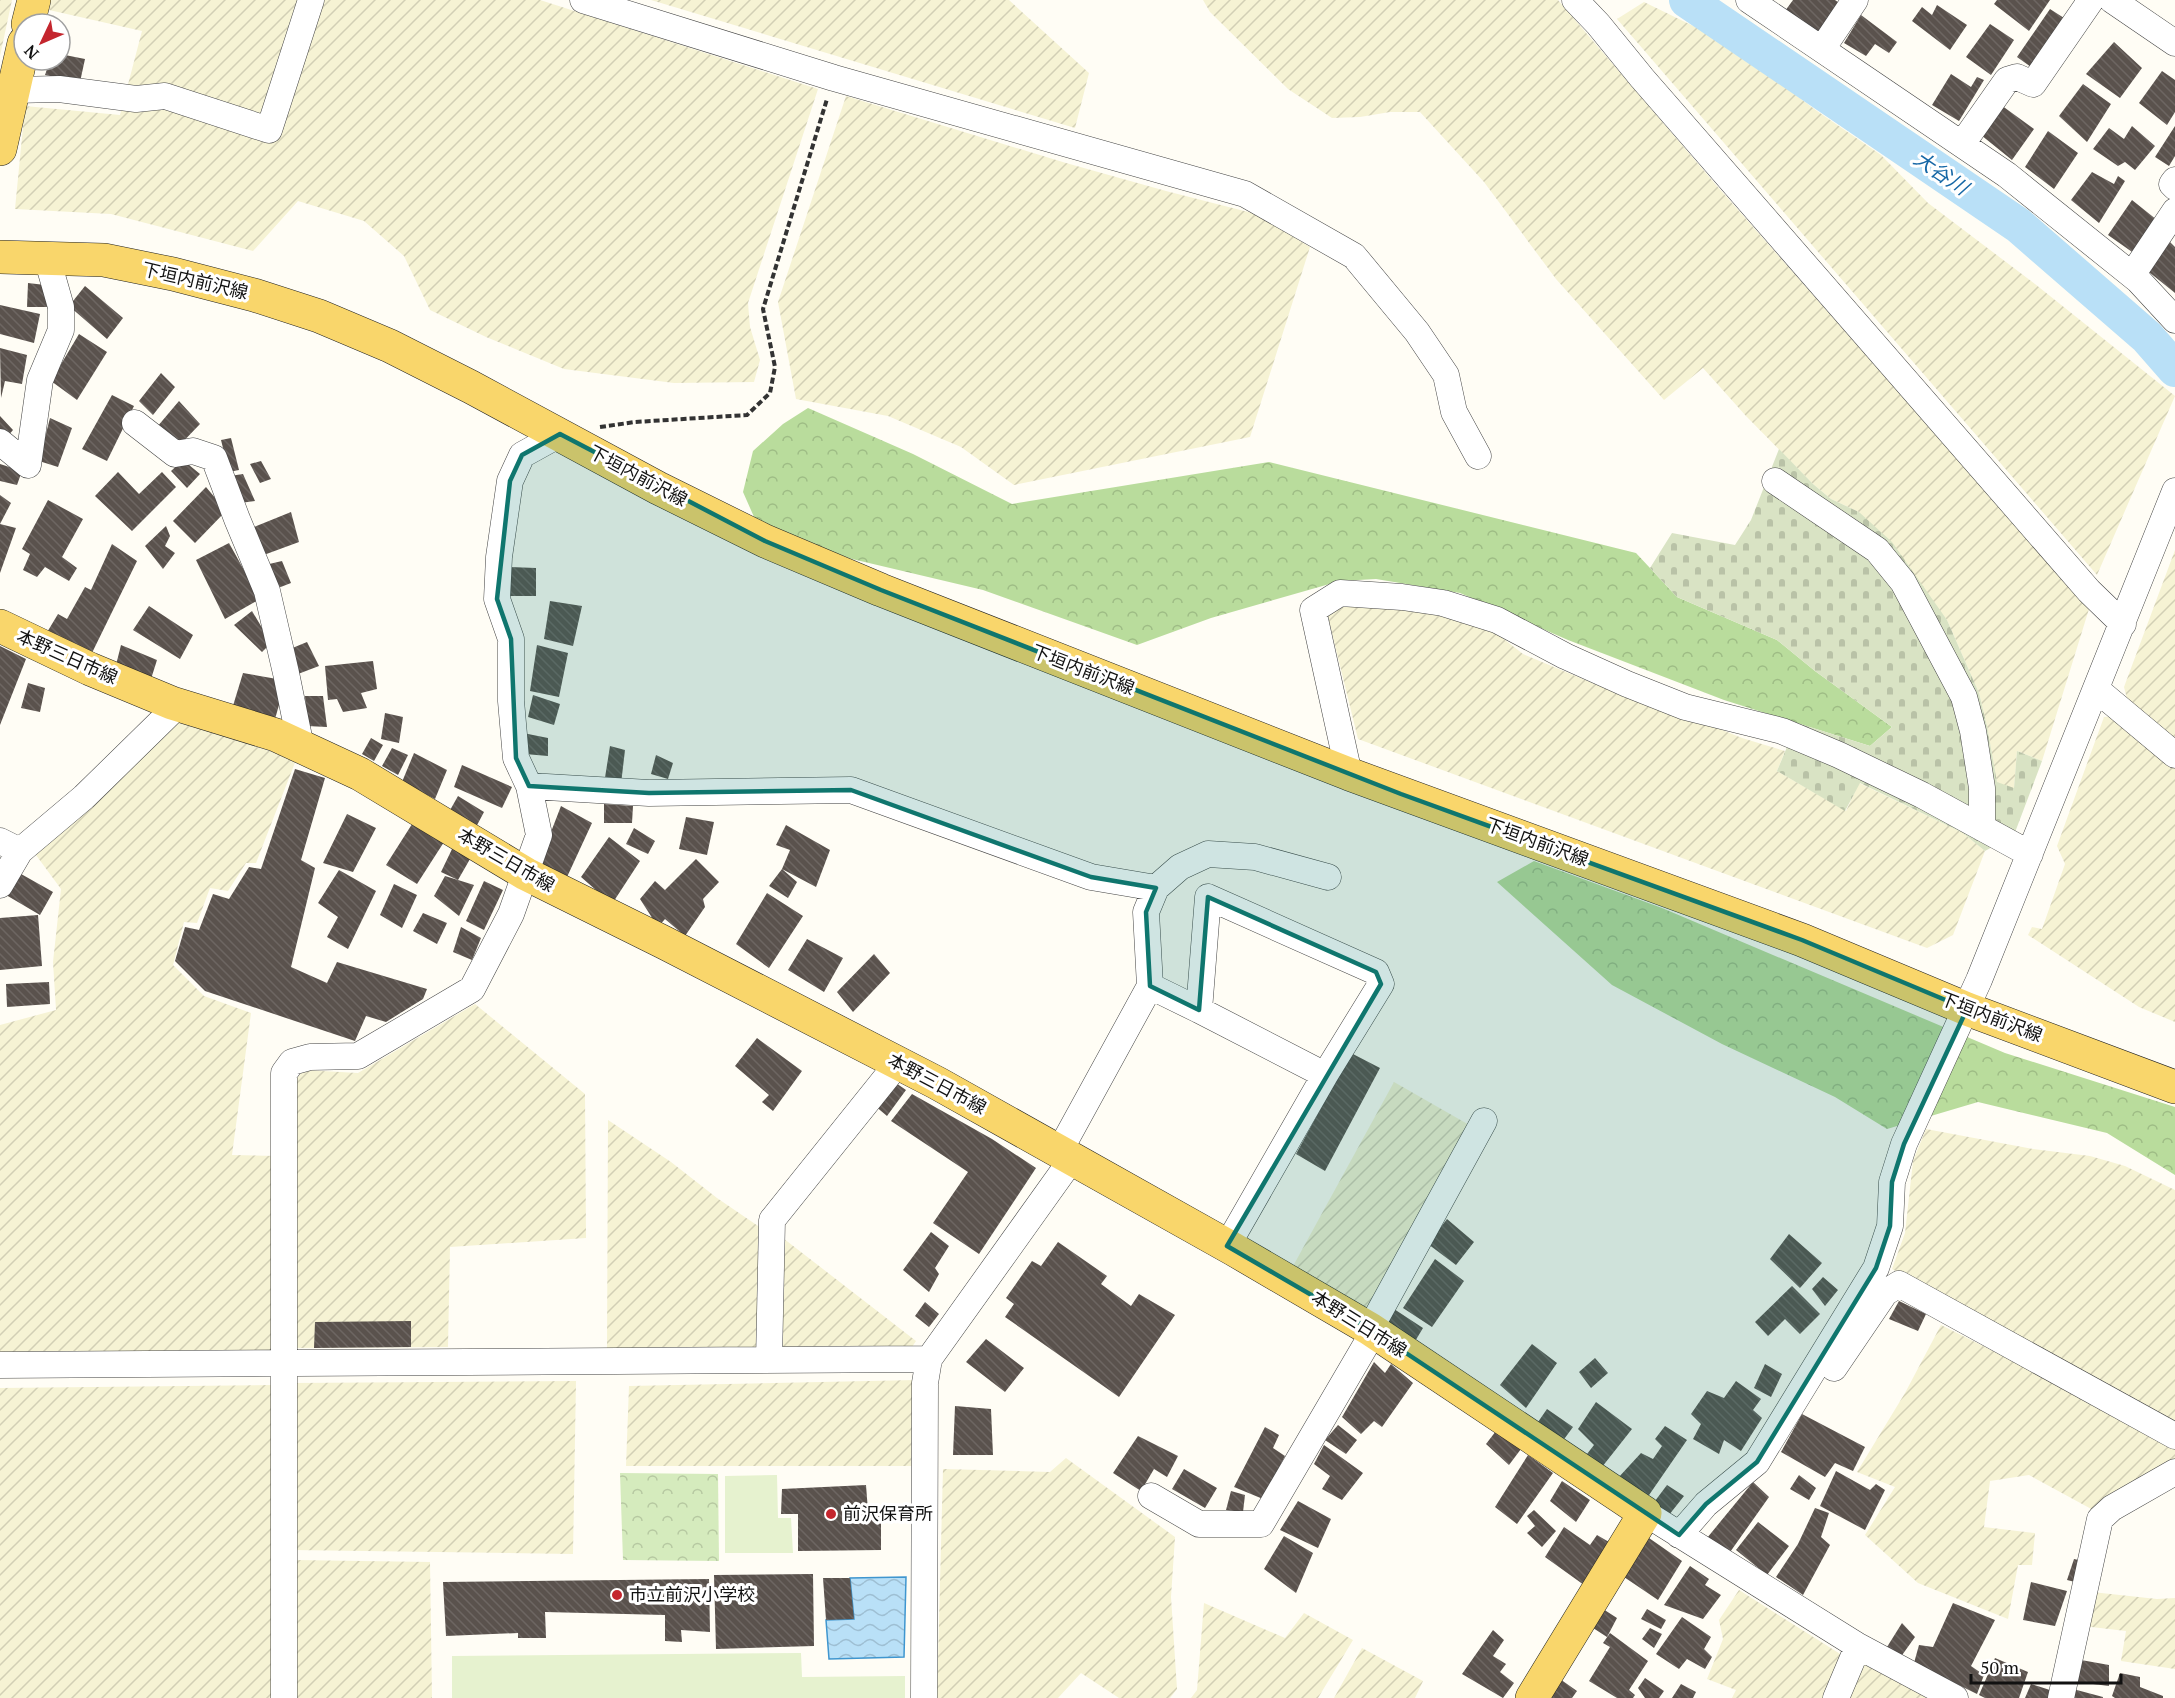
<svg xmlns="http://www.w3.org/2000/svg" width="2175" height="1698" font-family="'PT Serif','Noto Sans JP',serif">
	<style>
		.farmland { fill: url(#farmland-furrows) }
		.forest { fill: url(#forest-crowns) }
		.cemetery { fill: url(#cemetery-stones) }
		.park { fill: url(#park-crowns) }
		.pitch { fill: #e6f2cf }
		.water { fill: url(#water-waves); stroke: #3f96cf; stroke-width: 1.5 }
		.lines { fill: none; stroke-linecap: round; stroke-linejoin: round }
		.river { stroke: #b9e0f7; stroke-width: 36 }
		.building { fill: url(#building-back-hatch) }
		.minor-casing { stroke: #444; stroke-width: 27 }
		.major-casing { stroke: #222; stroke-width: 34 }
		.path { stroke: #333; stroke-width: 4; stroke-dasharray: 6 3; stroke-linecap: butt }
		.minor { stroke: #fff; stroke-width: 26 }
		.major { stroke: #f9d66b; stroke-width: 33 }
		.marked { fill: #0f766e; fill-opacity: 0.2; stroke: #0f766e; stroke-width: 4.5; stroke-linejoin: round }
		.poi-dot { fill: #c4262e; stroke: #fff; stroke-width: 2 }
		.labels { text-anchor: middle; stroke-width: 6; stroke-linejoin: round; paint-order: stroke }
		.street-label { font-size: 18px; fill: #111; stroke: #fff }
		.poi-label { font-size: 18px; fill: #111; stroke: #fff; text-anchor: start }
		.water-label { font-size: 20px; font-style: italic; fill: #1768a6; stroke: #fff }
	</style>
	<defs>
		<pattern id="farmland-furrows" width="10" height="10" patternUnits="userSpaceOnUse" patternTransform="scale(1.5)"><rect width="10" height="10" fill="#f6f3d4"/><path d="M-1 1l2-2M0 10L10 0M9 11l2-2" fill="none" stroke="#d2cfb5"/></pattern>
		<pattern id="forest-crowns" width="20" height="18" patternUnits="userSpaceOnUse" patternTransform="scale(1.5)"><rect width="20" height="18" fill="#b9dc9c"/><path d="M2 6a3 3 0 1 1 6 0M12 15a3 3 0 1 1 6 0" fill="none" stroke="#9ebc85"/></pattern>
		<pattern id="cemetery-stones" width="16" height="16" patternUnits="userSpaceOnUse" patternTransform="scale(1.5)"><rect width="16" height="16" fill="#d9e3c4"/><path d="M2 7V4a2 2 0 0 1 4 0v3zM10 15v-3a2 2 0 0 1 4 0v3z" fill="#b9c2a7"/></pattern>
		<pattern id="park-crowns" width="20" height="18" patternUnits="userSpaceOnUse" patternTransform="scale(1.5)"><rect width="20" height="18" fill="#d5ebbd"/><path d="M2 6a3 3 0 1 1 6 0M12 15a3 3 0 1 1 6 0" fill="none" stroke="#b6c8a1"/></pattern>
		<pattern id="water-waves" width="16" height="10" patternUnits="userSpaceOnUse" patternTransform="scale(1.5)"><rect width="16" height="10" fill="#b9e0f7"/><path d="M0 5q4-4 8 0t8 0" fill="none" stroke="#9ebfd3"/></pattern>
		<pattern id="building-back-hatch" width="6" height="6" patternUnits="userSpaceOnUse" patternTransform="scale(1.5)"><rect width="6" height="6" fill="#5a524d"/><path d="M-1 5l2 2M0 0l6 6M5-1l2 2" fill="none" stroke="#6d6662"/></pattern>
	</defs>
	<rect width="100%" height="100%" fill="#fffdf5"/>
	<path class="farmland" d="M0,0H12L0,56Z
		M51,0H540L818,89L748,303L750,327L760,360L754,382L674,383L564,369L486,337L430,310L404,256L364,221L298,201L253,251L111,214L15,209L25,106L120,115L142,31L49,10Z
		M651,0H1009L1089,73L1075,128Z
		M1203,0H1558L1717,186L2089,609L2042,761L2017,751L2014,789L1997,783L1987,726L1979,693L1947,620L1859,512L1831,499L1813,484L1746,416L1703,368L1664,400L1556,279L1484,182L1420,112H1390L1360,117L1332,118L1288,89L1210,12Z
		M1644,2L1724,41L1817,111L1881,155L1928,203L2035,284L2175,396L2097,575L1617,19Z
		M846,96L1066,163L1166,191L1256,214L1310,247L1250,437L1014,485L961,447L888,416L796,399L778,302Z
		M2175,550V742L2128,703L2124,687Z
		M1364,601L1436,613L1487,626L1523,654L1597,685L1678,712L1742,738L1785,751L1777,771L1846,811L1859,783L1963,833L1985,851L1953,935L1927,948L1358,739L1326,609Z
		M2115,716L2175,767V1022L2139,1007L2028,935L2032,927L2042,929L2065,864L2057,846L2104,717Z
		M175,719L296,760L256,863H246L228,891L210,888L197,923L184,922L173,965L204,996L251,1013L232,1155L277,1156L274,1350L0,1352V1025L56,1010L53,962L61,889L33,851Z
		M475,1004L585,1094L586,1238L450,1247L448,1347L293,1348L297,1078L304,1070L358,1073Z
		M1394,1082L1471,1126L1369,1311L1292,1268Z
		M608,1120L671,1162L717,1198L761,1228L759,1349H607Z
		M1926,1129L2033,1149L2090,1156L2125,1166L2175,1190V1427L1892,1269L1905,1233L1913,1161Z
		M779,1235L916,1341L912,1347L778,1348Z
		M1941,1325L2073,1391L2175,1445V1465L2095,1511L2029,1475L1990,1481L1984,1527L2035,1533L2032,1565H2018L2008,1619L1918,1583L1865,1535L1895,1487L1857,1472L1905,1393Z
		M916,1380L918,1466H626L629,1386Z
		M576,1381L573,1554L292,1550L293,1383Z
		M274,1385L272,1698H0V1388Z
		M1066,1458L1175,1537L1171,1597L1177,1689L1170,1698H1119L1081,1673L1058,1698H937L943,1469L1050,1472Z
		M294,1560L430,1562L432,1698H294Z
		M1739,1590L1845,1657L1828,1698H1732L1736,1690L1707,1679L1723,1639L1719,1620Z
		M2092,1592L2157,1599L2175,1598V1669L2121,1661L2126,1631L2083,1626Z
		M1204,1603L1285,1638L1304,1613L1353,1640L1318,1698H1191L1197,1690Z
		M1362,1648L1423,1681L1415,1698H1334Z
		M1859,1662L1933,1698H1842Z"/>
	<path class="forest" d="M808,408L913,454L1012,504L1269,462L1636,553L1677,597L1777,640L1815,671L1892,727L1870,746L1724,700L1568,640L1460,593L1376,579L1340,581L1211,618L1137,645L983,590L852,559L758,526L743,492L753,451L783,424Z
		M1534,861L1662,908L2005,1053L2175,1107V1175L2107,1133L1978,1102L1887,1129L1835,1097L1722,1044L1612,985L1497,882Z"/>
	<path class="cemetery" d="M1779,449L1813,484L1831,499L1859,512L1892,542L1947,620L1979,693L1987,726L1997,782L2014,788L2017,751L2042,761L2014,835L1985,851L1963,833L1860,783L1845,811L1777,771L1797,723L1870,746L1892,727L1815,671L1777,640L1677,597L1650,568L1672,533L1735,545L1751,520Z"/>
	<path class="park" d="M620,1473L718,1474L719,1561L623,1560Z"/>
	<path class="pitch" d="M777,1475L778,1518H791L793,1553H725V1476Z
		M801,1653L802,1677L905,1676V1698H452V1656Z"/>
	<path class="water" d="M906,1577L904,1657L829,1659L826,1620L854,1619L850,1578Z"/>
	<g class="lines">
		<path class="river" d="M1687,0L2018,225L2147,337L2175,369"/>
	</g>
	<path class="building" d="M1793,0H1835L1841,4L1823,35L1785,11Z
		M1997,0H2050L2029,31L1994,4Z
		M1937,5L1967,25L1950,50L1912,21L1922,7L1932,15Z
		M2050,9L2064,18L2031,67L2017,57Z
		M1861,15L1897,42L1889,53L1875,44L1866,56L1844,43Z
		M1990,24L2014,40L1991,75L1966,57Z
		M2114,42L2142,68L2120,98L2086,74Z
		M60,54L85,59L80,82L45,75L48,66L34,60H60Z
		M2162,71L2175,80V112L2167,125L2139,103Z
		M1951,74L1971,87L1977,77L1984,80L1959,121L1932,105Z
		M2083,84L2111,104L2087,142L2059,116Z
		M2001,105L2034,129L2012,160L1981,135Z
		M2132,126L2155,146L2135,170L2125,162L2118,166L2093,149L2109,128L2124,139Z
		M2175,126V156L2169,166L2155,157Z
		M2048,131L2078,153L2054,189L2025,167Z
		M2092,172L2114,184L2118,176L2125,181L2099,223L2071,200Z
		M2132,200L2157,220L2135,254L2108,235Z
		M2170,242L2175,247V293L2149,272Z
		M28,283L45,285L47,307H27Z
		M85,286L123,318L107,339L69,306Z
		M0,305L40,314L34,343L0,334Z
		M79,334L107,352L77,400L51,381Z
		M0,348L27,355L22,384L5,381L1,398Z
		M161,373L175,387L153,415L139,401Z
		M112,395L134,406L107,461L82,449Z
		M179,401L200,424L176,449L157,427Z
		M0,416L13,430L7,437L0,430Z
		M50,418L72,428L58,467L39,461Z
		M231,438L239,470L229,472L221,440Z
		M183,460L200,474L187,488L171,471Z
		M261,461L271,479L260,483L250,464Z
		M0,464L22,471L17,485L0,481Z
		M118,472L139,494L162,472L176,487L132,531L95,496Z
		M243,474L255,501L240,503L230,476Z
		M206,487L226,511L195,543L173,521Z
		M0,495L11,503L0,524L16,528L0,573Z
		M48,500L83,519L62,557L77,568L69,581L45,567L37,577L23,570L30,554L22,549Z
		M291,512L299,542L261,556L249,529Z
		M166,526L170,536L165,546L175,553L163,569L145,546Z
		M229,543L260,599L225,619L196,560Z
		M112,544L137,561L89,659L46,634L58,614L67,619L85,587L91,590Z
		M282,561L291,583L273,590L265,565Z
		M510,567L536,568V596H509Z
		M550,601L582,606L573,646L544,639Z
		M149,606L193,635L180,659L133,630Z
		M252,611L271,643L262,652L234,625Z
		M307,642L319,666L298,674L290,649Z
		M121,645L157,660L151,679L115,669Z
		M537,645L568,653L559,697L530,691Z
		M0,646L26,659L0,725Z
		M373,661L377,689L361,693L367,708L343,712L337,699L328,700L325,666Z
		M243,673L277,679L281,698L273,726L232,709Z
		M28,683L45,688L40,712L21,708Z
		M533,695L560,704L554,725L528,717Z
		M305,696H323L327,727L307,726Z
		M385,713L403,717L399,743L381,739Z
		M523,733L548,738V756L525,754Z
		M371,738L383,745L374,761L362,754Z
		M610,746L625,750L621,784H604Z
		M392,748L408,755L398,775L382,766Z
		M414,753L447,770L435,799L402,782Z
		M656,755L673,763L668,779L651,774Z
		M462,765L512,787L502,808L454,787Z
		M295,769L325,778L301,860L315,868L291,967L327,983L337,962L427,989L423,999L386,1022L366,1016L355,1041L205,991L175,961L185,927L199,930L213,894L229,899L249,867L261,869Z
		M458,796L484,812L475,829L449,812Z
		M604,804L633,806L632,823H604Z
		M561,806L592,823L567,877L539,863Z
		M347,814L376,828L353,872L323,863Z
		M686,817L714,822L707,855L679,849Z
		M414,821L444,842L417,884L386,865Z
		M786,825L830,850L816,887L782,869L797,882L788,898L769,886L782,869L790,850L776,845Z
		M634,828L655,841L648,854L626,844Z
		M609,837L640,861L612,904L581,877Z
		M453,847L470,859L458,880L474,885L459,916L434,896L445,876L458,880L441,872Z
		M696,859L719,882L703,899L705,907L685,936L665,919L658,927L640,899L655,881L665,890Z
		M14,870L53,892L40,915L1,892Z
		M339,870L376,891L348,949L327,937L338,917L318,903Z
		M484,881L503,890L484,930L466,921Z
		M394,884L417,895L402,928L380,915Z
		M767,893L803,916L769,968L736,944Z
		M423,913L447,923L437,944L413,931Z
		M38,915L42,966L0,970V918Z
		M461,927L481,938L472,960L453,952Z
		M807,939L843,958L824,992L788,970Z
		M874,954L890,973L853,1012L837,992Z
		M49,982L50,1004L7,1007L6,984Z
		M757,1038L802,1071L773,1111L762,1102L769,1095L735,1066Z
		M1351,1053L1380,1068L1325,1171L1296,1154Z
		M893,1081L906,1090L887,1116L874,1105Z
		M912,1094L992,1139L1036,1168L979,1254L933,1223L968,1172L891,1121Z
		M1447,1219L1474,1242L1456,1265L1428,1244Z
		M931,1232L949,1246L935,1268L939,1274L929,1292L903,1270Z
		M1789,1234L1822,1263L1800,1288L1770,1259Z
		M1058,1242L1107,1276L1101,1284L1131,1306L1139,1294L1175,1315L1119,1397L1005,1317L1014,1304L1006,1298L1032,1261L1041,1266Z
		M1435,1259L1464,1281L1432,1327L1403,1308Z
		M1823,1277L1838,1290L1825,1306L1812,1289Z
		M1792,1286L1820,1314L1800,1334L1785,1319L1768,1336L1755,1322Z
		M1899,1301L1926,1314L1918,1331L1889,1319Z
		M925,1302L939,1314L929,1327L915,1316Z
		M1394,1309L1423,1328L1414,1343L1384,1322Z
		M411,1321V1347L314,1348L315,1322Z
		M986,1339L1024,1368L1005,1392L966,1362Z
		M1532,1344L1557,1363L1526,1408L1500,1385Z
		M1595,1358L1608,1373L1591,1388L1579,1372Z
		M1374,1362L1385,1373L1391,1364L1413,1383L1382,1427L1374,1421L1361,1434L1342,1417Z
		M1765,1364L1782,1374L1771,1397L1754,1388Z
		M1736,1381L1761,1399L1753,1410L1762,1418L1741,1451L1724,1440L1719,1454L1693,1439L1701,1424L1691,1414L1707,1391L1724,1398Z
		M1596,1402L1632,1429L1602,1467L1587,1454L1594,1445L1578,1429Z
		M955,1406L991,1409L993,1455H953Z
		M1547,1409L1573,1427L1562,1442L1538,1422Z
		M1802,1414L1865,1447L1853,1471L1835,1463L1825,1477L1781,1452Z
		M1338,1425L1357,1440L1346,1454L1325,1440Z
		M1665,1426L1687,1440L1647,1498L1618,1478L1641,1453L1653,1459L1662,1446L1655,1439Z
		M1265,1427L1279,1435L1273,1448L1285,1456L1263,1499L1234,1487Z
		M1496,1431L1521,1449L1509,1465L1486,1444Z
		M1138,1436L1178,1456L1167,1477L1154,1469L1141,1491L1113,1473Z
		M1324,1445L1363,1473L1342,1500L1322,1489L1330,1476L1314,1464Z
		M1528,1455L1553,1473L1517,1524L1495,1507Z
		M1184,1469L1217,1488L1205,1508L1172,1489Z
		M1836,1471L1870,1490L1876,1484L1885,1490L1865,1530L1820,1506Z
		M1799,1475L1816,1488L1809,1500L1790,1489Z
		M1562,1481L1590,1500L1576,1522L1550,1501Z
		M1753,1482L1769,1497L1728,1555L1707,1538Z
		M866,1485L868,1511L881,1512V1550L798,1551V1514H781L782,1489Z
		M1667,1485L1684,1496L1669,1515L1652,1505Z
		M1231,1491L1245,1495L1243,1512L1226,1510Z
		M1298,1501L1331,1519L1318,1548L1280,1530Z
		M1815,1508L1829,1513L1821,1537L1830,1545L1803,1595L1776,1577L1798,1544Z
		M1534,1510L1556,1531L1542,1547L1527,1533L1535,1526L1527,1516Z
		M1758,1522L1789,1546L1767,1575L1736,1550Z
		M1564,1527L1590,1545L1597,1535L1609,1542L1584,1585L1545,1557Z
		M1284,1536L1313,1553L1296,1593L1264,1569Z
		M1649,1538L1682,1561L1658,1600L1624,1577Z
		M2074,1559L2083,1561L2079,1583L2067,1580Z
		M1690,1566L1709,1579L1705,1585L1721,1595L1703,1619L1664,1605Z
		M813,1574L814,1646L716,1649L714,1575Z
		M823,1578H850L854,1619L826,1620Z
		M709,1579L710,1632L681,1630L682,1642L665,1641V1615L545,1612L546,1638H518V1633L446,1636L443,1582Z
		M2031,1582L2067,1591L2055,1626L2023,1620Z
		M1953,1603L1995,1620L1971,1666L1984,1675L1977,1694L1914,1663L1919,1645L1933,1647Z
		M1603,1609L1617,1618L1607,1637L1590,1626Z
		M1647,1609L1666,1620L1661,1629L1641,1619Z
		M1682,1617L1711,1637L1704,1649L1712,1657L1705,1669L1687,1659L1679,1669L1656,1654Z
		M1902,1623L1915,1637L1900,1658L1887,1647Z
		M1650,1628L1662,1634L1654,1648L1642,1639Z
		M1493,1630L1504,1640L1493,1656L1506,1664L1500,1672L1514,1683L1503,1698L1462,1674Z
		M1610,1633L1648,1661L1629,1690L1635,1695L1633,1698H1617L1589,1681L1610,1647L1603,1643Z
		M1995,1658L2028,1672L2019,1698H1985L1979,1695Z
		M2081,1660L2109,1665V1686L2077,1682Z
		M2120,1673L2140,1677V1687L2163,1696V1698H2115L2112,1696Z
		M1645,1678L1664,1691L1659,1698H1645L1638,1688Z
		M1560,1679L1577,1691L1572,1698H1547Z
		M1681,1684L1696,1692L1693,1698H1672Z
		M2031,1684L2053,1691L2051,1698H2025Z
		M2073,1689L2103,1697V1698H2071Z"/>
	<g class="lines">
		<g class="minor-casing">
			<path id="minor" d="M583,0L834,78L1245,194L1354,256L1417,332L1446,375L1454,412L1478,456
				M1575,0L1598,24L1642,78L2089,591L2123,624
				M1749,0L2007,175L2138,280L2175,320
				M2112,0L2175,43
				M1822,49L1855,0
				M13,90L59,89L136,99L165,96L269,130L311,0
				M1962,144L2007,80L2017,77L2033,84L2091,0
				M2175,180L2172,184L2175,187
				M2132,275L2175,211
				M135,423L175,454L193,451L214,458L237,519L267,591L286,673L301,747
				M0,442L28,465L40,380L61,330V307L47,258
				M1775,481L1877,550L1903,582L1964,697L1973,731L1982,788V828
				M2096,689L2175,755
				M1349,774L1313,610L1340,593L1402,597L1443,603L1497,620L1565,656L1627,684L1685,707L1782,731L1839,755L1922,795L2030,854
				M529,786L649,793L851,790L1091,877L1156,888L1180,867L1208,854L1255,857L1328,877
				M0,841L20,851L0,885
				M20,851L84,797L178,705
				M1156,888L1146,912L1150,986L1199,1010
				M1208,897L1376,972L1381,984L1325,1075L1199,1010Z
				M1059,1152L1150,986
				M1227,1246L1325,1075
				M769,1360L772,1220L898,1063
				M0,1365L929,1359
				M1834,1368L1885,1293L1899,1284L2175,1436
				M1151,1496L1199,1524H1261L1367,1343L1370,1329L1484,1121
				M1645,1513L1858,1646L1955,1698
				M1679,1535L1706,1504L1757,1462L1876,1268L1890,1226L1892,1182L1904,1144L1979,980L2175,491
				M284,1698V1073L292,1062L310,1057L358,1056L472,989L511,914L539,835L529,786L516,758L511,701V639L497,599L499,557L510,481L522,455L560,434
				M924,1698L925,1383L929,1359L1072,1159
				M1836,1698L1858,1646
				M2061,1698L2100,1519L2112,1508L2175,1472"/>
		</g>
		<g class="major-casing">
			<path id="major" d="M28,24L34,0
				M0,149L24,43
				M0,257L104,260L173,274L254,295L319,316L390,346L471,387L658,488L765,541L881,590L1349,774L1802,940L1967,1009L2175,1087
				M0,626L90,669L172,703L276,735L360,774L526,874L665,943L937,1083L1233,1249L1370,1329L1645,1513L1532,1698"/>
		</g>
		<path class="path" d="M600,427L635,422L747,415L770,393L775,367L763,309L827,99"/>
		<use href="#minor" class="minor"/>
		<use href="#major" class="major"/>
	</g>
	<path class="marked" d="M560,434L765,541L881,590L1401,794L1802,940L1967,1009L1904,1144L1892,1182L1890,1226L1876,1268L1757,1462L1706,1504L1679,1535L1370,1329L1227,1246L1381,984L1376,972L1208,897L1199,1010L1150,986L1146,912L1156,888L1091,877L851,790L649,793L529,786L516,758L511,639L497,599L510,481L522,455Z"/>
	<g class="poi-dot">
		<circle cx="831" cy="1514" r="6"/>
		<circle cx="617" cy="1595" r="6"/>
	</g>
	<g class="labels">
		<g class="street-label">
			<text transform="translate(195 281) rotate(13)" y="6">下垣内前沢線</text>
			<text transform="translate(638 476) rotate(28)" y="6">下垣内前沢線</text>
			<text transform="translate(67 657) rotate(24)" y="6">本野三日市線</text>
			<text transform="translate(1083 670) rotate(21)" y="6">下垣内前沢線</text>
			<text transform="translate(1537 842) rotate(20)" y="6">下垣内前沢線</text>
			<text transform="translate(506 860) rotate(30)" y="6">本野三日市線</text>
			<text transform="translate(1991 1017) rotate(21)" y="6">下垣内前沢線</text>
			<text transform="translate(937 1084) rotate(28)" y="6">本野三日市線</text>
			<text transform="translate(1359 1324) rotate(32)" y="6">本野三日市線</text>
		</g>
		<g class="poi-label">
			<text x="843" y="1520">前沢保育所</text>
			<text x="629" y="1601">市立前沢小学校</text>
		</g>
		<g class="water-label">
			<text transform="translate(1941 173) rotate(34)" y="7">大谷川</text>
		</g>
	</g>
	<g transform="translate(42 42) rotate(226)"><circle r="28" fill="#ffffff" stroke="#a0a0a0" stroke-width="1.5"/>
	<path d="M0-4.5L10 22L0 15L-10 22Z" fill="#c4262e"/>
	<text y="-9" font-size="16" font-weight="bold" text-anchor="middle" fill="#111111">N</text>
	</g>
	<path d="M1971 1674v9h150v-9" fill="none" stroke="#111111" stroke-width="3"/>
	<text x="1980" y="1674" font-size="18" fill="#111111" stroke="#ffffff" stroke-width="4.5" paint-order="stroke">50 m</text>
</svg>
